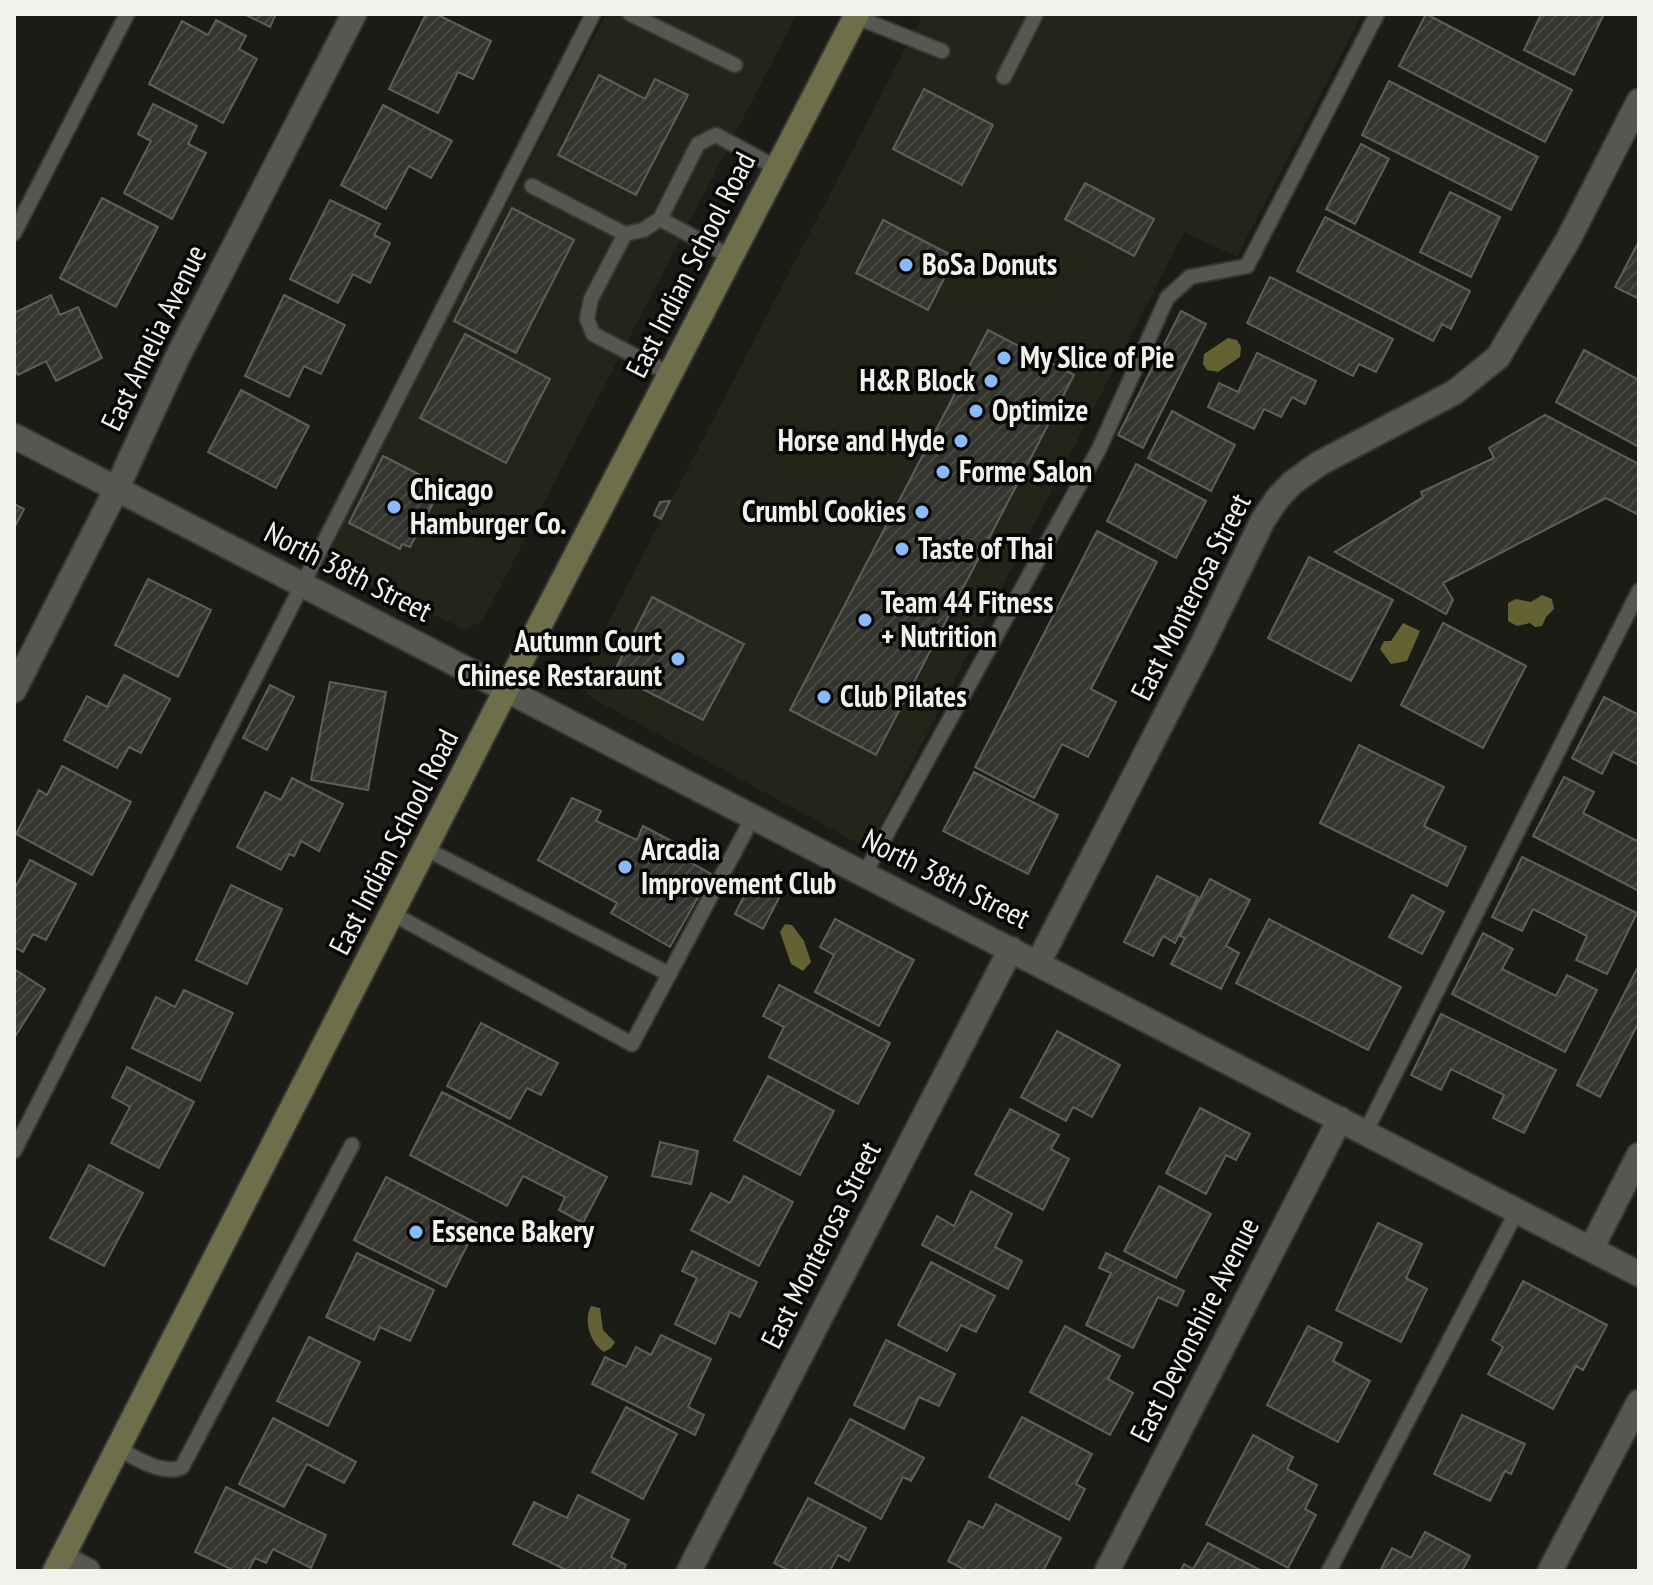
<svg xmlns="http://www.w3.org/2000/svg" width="1653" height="1585" font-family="'PT Sans Narrow',sans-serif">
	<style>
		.built { fill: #242419 }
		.water { fill: #646233 }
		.building { fill: url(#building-hatch); stroke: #5f5f59; stroke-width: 2 }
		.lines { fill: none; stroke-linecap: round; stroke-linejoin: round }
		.service-casing { stroke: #363633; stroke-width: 18 }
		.minor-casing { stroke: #363633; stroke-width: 28 }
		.secondary-casing { stroke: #363633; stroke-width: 28 }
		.service { stroke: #575751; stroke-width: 14 }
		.minor { stroke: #575751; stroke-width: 24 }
		.secondary { stroke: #6f6e4b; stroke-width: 24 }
		.poi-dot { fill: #8abafc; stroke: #060605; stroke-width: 3 }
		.labels { text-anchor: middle; stroke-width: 7; stroke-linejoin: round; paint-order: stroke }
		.street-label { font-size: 30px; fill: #f1f1ee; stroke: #060605 }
		.poi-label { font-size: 30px; font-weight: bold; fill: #f1f1ee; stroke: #060605; text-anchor: start }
	</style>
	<defs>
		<pattern id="building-hatch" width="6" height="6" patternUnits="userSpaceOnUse" patternTransform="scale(2)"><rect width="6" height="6" fill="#35352f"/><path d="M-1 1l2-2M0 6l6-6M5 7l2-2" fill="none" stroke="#494943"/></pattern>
	</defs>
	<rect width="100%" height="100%" fill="#1c1c17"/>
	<path class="built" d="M606,14H797L482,622L464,629L320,562Z
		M923,14H1362L1237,257L1184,232L868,849L590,697L580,677Z"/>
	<path class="water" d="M1228,338L1237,340L1241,347L1240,357L1218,372L1207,370L1203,364L1204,354Z
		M1542,595L1552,599L1554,609L1546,617L1542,626L1535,627L1530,623L1517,626L1508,621V603L1516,599L1531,602Z
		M1403,623L1420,631L1407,661L1391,664L1380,649L1384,641H1391Z
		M785,924L792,925L804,941L811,962L803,971L791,964L780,932Z
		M591,1306L600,1308L603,1330L615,1342L611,1348L604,1352C590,1343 583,1320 591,1306Z"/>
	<path class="building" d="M244,14H276L270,27Z
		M426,14H436L491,41L473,79L458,72L438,113L389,89Z
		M1426,14L1572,90L1545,142L1399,66Z
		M1541,14H1598L1603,16L1574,75L1524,50Z
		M216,20L246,36L239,49L257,59L223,123L149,84L182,21L208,35Z
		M599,75L645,99L655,79L688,95L636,195L558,155Z
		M1389,81L1538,157L1511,210L1362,135Z
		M924,89L993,125L962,185L893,149Z
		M153,104L197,126L188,144L206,153L172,219L124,193L151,141L138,134Z
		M383,105L452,141L431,178L409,166L386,209L341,185Z
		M1361,144L1389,159L1355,224L1326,209Z
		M1085,183L1154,219L1134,256L1065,219Z
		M1450,192L1500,217L1471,277L1420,252Z
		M102,198L158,227L116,307L60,278Z
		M330,200L380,224L374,235L390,243L370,283L353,274L338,303L290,279Z
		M512,208L574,240L516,353L454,321Z
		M1325,217L1470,291L1451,329L1442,324L1433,341L1297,271Z
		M883,220L955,257L928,310L856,273Z
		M1639,241V299L1615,287Z
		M1270,277L1393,339L1376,372L1359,364L1353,376L1247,323Z
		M51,295L60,315L78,307L102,358L56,381L46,361L18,375L14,367V313Z
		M284,295L345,325L321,374L304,366L289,397L245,376Z
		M1181,311L1206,324L1143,448L1118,435Z
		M988,330L1074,375L876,755L790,710Z
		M465,334L550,379L506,463L420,418Z
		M1584,350L1639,380V447L1556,402Z
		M1257,353L1316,381L1305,404L1292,397L1281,417L1264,409L1254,429L1208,407L1219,383L1238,392Z
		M241,390L309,426L276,488L208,452Z
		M1172,411L1235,445L1211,491L1148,458Z
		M1545,415L1639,464V515L1606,498L1443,583L1453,600L1446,614L1335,552L1423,497L1421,492L1494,458L1489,448Z
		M383,456L434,482L431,488L439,492L410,547L402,544L400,549L349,523Z
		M1136,464L1206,501L1176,558L1107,521Z
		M670,501L661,519L654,515L660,502Z
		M14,504L24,509L14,528Z
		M1097,531L1157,562L1091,689L1116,702L1088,757L1062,744L1034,798L975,767Z
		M1309,557L1393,600L1351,681L1268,638Z
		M148,579L211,610L178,677L115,645Z
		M652,597L744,644L703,720L613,674Z
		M1443,623L1526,666L1483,748L1401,705Z
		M124,675L170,699L141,753L129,747L117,768L64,740L87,696L107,707Z
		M330,682L386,692L368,790L311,780Z
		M270,685L294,697L267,750L243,738Z
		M1604,697L1639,715V765L1613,752L1602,774L1572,758Z
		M1359,745L1444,787L1424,826L1466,847L1447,886L1320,823Z
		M62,766L131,802L92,875L16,834L39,790L47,795Z
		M974,772L1058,815L1028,874L943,831Z
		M1564,777L1594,792L1583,813L1637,841L1639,836V891L1533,836Z
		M292,778L343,804L319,851L301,841L294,856L289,854L281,870L237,847L265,792L281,800Z
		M572,798L601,811L596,821L637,840L643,826L677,844L672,852L711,874L670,947L611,913L617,903L538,860Z
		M1522,857L1637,913L1607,974L1576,960L1587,936L1533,909L1522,931L1492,917Z
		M30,860L76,884L46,940L33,934L23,952L14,947V890Z
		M754,876L783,890L763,929L735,914Z
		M1157,876L1198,897L1175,943L1163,936L1153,956L1124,942Z
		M1210,879L1250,900L1226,946L1239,953L1221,989L1171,964L1185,938L1180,936Z
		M231,885L282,909L247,984L196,960Z
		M1412,895L1444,912L1422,954L1389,937Z
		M835,919L914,960L879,1026L815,992L834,955L820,947Z
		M1269,919L1401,987L1368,1050L1236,983Z
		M1483,933L1513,949L1502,969L1556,996L1567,975L1597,990L1565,1052L1452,994Z
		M1639,965V1022L1600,1097L1577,1085Z
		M14,969L45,989L16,1035L14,1034Z
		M779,985L890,1043L858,1104L769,1057L784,1027L763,1016Z
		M184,990L233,1013L200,1081L132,1048L156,997L175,1007Z
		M1441,1014L1556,1070L1524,1133L1493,1118L1504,1095L1451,1069L1441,1090L1411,1075Z
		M481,1023L558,1063L541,1095L527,1088L510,1119L447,1086Z
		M1057,1031L1120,1065L1092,1117L1073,1107L1066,1121L1021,1097Z
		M127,1067L194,1102L159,1168L111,1143L130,1107L112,1097Z
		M768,1076L834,1111L800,1175L734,1140Z
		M442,1092L607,1177L583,1223L559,1210L565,1197L523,1176L507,1206L410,1155Z
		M1200,1108L1250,1134L1236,1160L1226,1155L1206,1194L1166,1173Z
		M1010,1109L1059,1135L1051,1149L1069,1159L1043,1210L975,1174Z
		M660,1142L698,1151L691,1184L652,1176Z
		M89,1165L143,1193L104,1266L50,1238Z
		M744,1176L793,1202L759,1266L691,1230L711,1193L730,1203Z
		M386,1177L478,1224L446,1287L354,1240Z
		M1159,1186L1211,1214L1176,1278L1124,1251Z
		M971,1191L1012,1214L995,1247L1022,1261L1008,1289L922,1245L937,1216L954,1226Z
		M1378,1223L1422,1244L1406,1278L1427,1289L1401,1342L1336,1310Z
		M692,1251L757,1282L740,1317L730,1312L715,1344L675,1324L697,1278L682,1271Z
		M357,1253L434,1290L410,1341L380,1327L374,1340L326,1317Z
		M1106,1253L1184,1291L1177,1306L1158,1297L1133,1348L1086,1325L1111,1273L1099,1268Z
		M931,1262L995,1296L976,1332L961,1325L947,1351L898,1325Z
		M1523,1281L1607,1325L1583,1370L1576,1366L1553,1409L1488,1374L1503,1347L1492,1340Z
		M1065,1326L1120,1356L1108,1379L1133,1393L1110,1435L1030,1392Z
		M1308,1326L1342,1343L1333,1361L1370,1381L1338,1442L1267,1405Z
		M661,1335L711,1359L688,1407L704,1415L695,1435L592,1384L605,1357L626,1367L636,1347L651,1355Z
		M309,1337L360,1362L328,1426L277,1401Z
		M886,1340L955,1374L939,1406L919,1397L904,1429L854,1405Z
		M626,1407L677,1434L643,1499L592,1472Z
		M1462,1415L1525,1444L1511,1474L1505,1471L1490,1501L1434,1474Z
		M1022,1417L1092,1454L1076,1484L1085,1489L1069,1520L989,1477Z
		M273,1418L356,1462L344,1483L307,1464L284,1507L239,1484Z
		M850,1419L924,1458L911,1481L903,1477L881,1519L815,1483Z
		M1253,1435L1293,1457L1287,1469L1317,1485L1305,1509L1316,1515L1288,1568L1206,1524Z
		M226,1487L326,1535L311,1568L273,1549L266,1563L255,1558L248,1571H235L195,1552Z
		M578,1495L629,1520L611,1557L626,1565L623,1571H568L513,1544L534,1502L567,1518Z
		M808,1498L866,1528L849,1561L838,1555L830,1571H790L774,1563Z
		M996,1504L1061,1538L1043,1571H967L948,1561L969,1521L983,1528Z
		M1425,1532L1470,1556L1462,1571H1380L1392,1548L1411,1558Z
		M1208,1543L1262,1571H1180L1184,1564L1193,1569Z"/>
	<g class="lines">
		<g class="service-casing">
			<path id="service" d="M630,14L735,65
				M856,17L942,51
				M1004,77L1036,14
				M532,186L625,234L643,230L660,219L731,257
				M660,219L698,144L716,135L777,168
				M14,233L127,14
				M625,234L591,299L587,319L593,334L670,374
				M426,849L669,974
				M865,873L1099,449L1167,298L1190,277L1247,266L1377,14
				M393,914L632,1044L753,817
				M1365,1133L1639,591
				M14,1151L593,14
				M118,1449C137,1458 163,1476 182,1467L352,1145
				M1329,1571L1517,1211"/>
		</g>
		<g class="minor-casing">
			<path id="minor" d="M14,436L1639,1274
				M14,690L116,490L178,356L354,14
				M1038,963L1200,649L1263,520L1277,499L1292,483L1320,463L1455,392L1498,357L1568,240L1639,101
				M1591,1249L1639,1155
				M62,1557L88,1571
				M689,1571L1011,949
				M1107,1571L1340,1119
				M1550,1571L1639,1402"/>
		</g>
		<g class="secondary-casing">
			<path id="secondary" d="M55,1571L506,690L857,14"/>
		</g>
		<use href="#service" class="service"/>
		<use href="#minor" class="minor"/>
		<use href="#secondary" class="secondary"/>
	</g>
	<g class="poi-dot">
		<circle cx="906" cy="265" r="8"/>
		<circle cx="1004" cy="358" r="8"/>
		<circle cx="991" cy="381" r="8"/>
		<circle cx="976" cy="411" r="8"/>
		<circle cx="961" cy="441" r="8"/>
		<circle cx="943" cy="472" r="8"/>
		<circle cx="394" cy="507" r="8"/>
		<circle cx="922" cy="512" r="8"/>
		<circle cx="902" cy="549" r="8"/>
		<circle cx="865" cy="620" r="8"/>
		<circle cx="678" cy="659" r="8"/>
		<circle cx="824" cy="697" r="8"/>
		<circle cx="625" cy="867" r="8"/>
		<circle cx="416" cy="1232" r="8"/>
	</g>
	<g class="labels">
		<g class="street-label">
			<text transform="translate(691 265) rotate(-63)" y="10">East Indian School Road</text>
			<text transform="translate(154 338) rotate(-64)" y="10">East Amelia Avenue</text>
			<text transform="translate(348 572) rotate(27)" y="10">North 38th Street</text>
			<text transform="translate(1191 597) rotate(-63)" y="10">East Monterosa Street</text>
			<text transform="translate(394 842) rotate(-63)" y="10">East Indian School Road</text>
			<text transform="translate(946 879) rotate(27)" y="10">North 38th Street</text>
			<text transform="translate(821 1245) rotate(-63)" y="10">East Monterosa Street</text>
			<text transform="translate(1195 1330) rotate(-63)" y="10">East Devonshire Avenue</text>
		</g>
		<g class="poi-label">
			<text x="922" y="275">BoSa Donuts</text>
			<text x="1020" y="368">My Slice of Pie</text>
			<text x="975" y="391" text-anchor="end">H&amp;R Block</text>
			<text x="992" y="421">Optimize</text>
			<text x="945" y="451" text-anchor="end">Horse and Hyde</text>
			<text x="959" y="482">Forme Salon</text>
			<text x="410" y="500">Chicago<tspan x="410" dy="34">Hamburger Co.</tspan></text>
			<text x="906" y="522" text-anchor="end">Crumbl Cookies</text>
			<text x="918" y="559">Taste of Thai</text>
			<text x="881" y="613">Team 44 Fitness<tspan x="881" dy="34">+ Nutrition</tspan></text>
			<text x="662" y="652" text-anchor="end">Autumn Court<tspan x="662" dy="34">Chinese Restaraunt</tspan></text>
			<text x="840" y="707">Club Pilates</text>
			<text x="641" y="860">Arcadia<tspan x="641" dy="34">Improvement Club</tspan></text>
			<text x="432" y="1242">Essence Bakery</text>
		</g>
	</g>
	<rect width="1653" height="1585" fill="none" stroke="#f1f1ee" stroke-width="32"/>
</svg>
